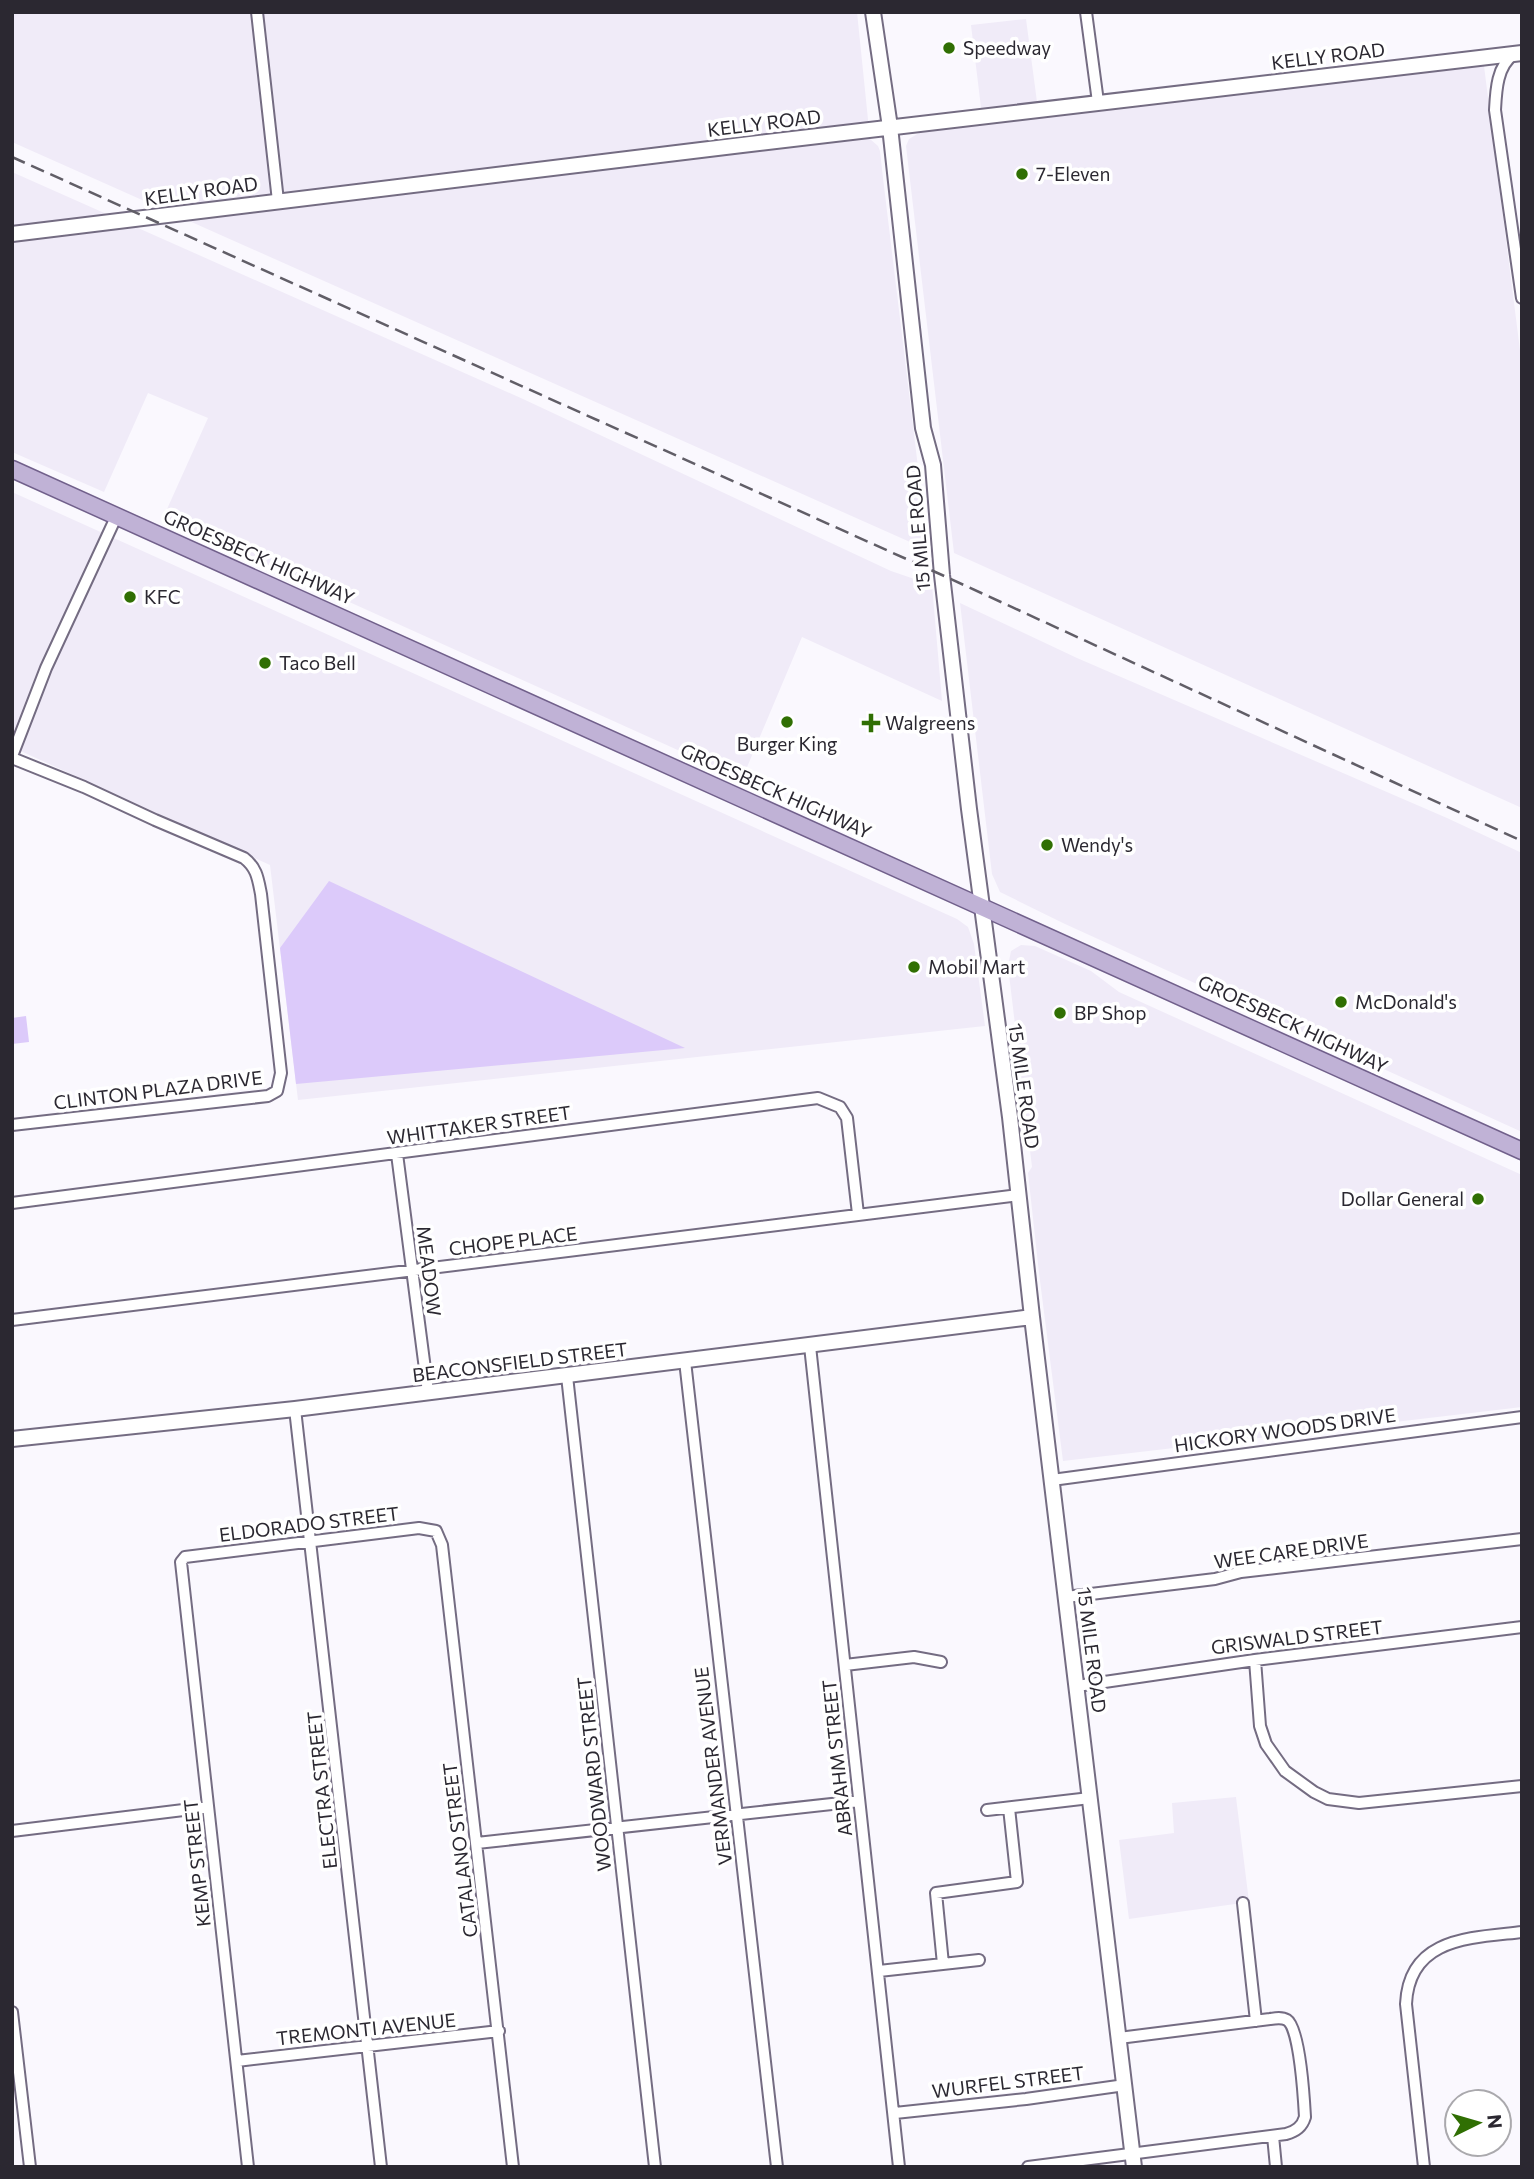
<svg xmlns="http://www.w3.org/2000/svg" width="1534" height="2179" font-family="Commissioner,sans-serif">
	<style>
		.built { fill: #f0ebf8 }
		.green { fill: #dccafa }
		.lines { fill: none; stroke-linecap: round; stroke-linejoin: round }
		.street-casing { stroke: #746c82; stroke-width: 14 }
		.secondary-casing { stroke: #746c82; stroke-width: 18 }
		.primary-casing { stroke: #71608b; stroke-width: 19 }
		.street { stroke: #fff; stroke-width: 10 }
		.secondary { stroke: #fff; stroke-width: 14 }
		.primary { stroke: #c0b2d6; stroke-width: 16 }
		.rail { stroke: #615e67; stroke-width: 2.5; stroke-dasharray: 14 7; stroke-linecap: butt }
		.poi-dot { fill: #306f03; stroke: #fff; stroke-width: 2.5 }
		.labels { text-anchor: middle; stroke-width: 7; stroke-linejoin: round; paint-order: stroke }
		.poi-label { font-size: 19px; fill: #2b2831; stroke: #fff; text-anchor: start }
		.street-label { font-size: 19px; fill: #2b2831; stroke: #fff }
	</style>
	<rect width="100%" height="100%" fill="#faf8fe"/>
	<path class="built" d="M12,12H857L870,139L878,146L880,151L883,178L928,550L12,142Z
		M1026,19L1039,117L1484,66L1522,366V808L954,553L906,146L909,139L919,133L983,124L971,25Z
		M12,172L523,399L891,571L932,585L942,701L802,637L742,779L163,518L208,418L148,393L104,492L12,452Z
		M12,492L957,919L968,927L974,944L985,1026L298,1100L270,865L12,747Z
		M960,603L1077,658L1447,818L1522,853V1132L1065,924L1000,892L992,874Z
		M1021,945L1035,946L1091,971L1119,992L1522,1175V1407L1063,1461L1039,1273L1028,1173L1032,1167L1008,966L1011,951Z
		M1236,1797L1249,1902L1129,1919L1119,1840L1174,1833L1172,1803Z"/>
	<path class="green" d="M329,881L685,1048L296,1084L280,948Z
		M26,1016L29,1042L12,1044V1018Z"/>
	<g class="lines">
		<g class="street-casing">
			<path id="street" d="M257,12L278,201
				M1086,12L1098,102
				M1514,54C1497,66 1496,90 1495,110L1522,298
				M12,756L46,668L117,515
				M12,758L84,787L155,820L244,858C257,868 258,879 261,894L281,1073L277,1091L268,1096L12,1125
				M397,1154L428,1392
				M12,1203L818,1098L840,1107L847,1118L858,1214
				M12,1320L1019,1195
				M810,1346L899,2167
				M685,1361L777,2167
				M567,1376L655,2167
				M295,1409L381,2167
				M1052,1480L1522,1417
				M1066,1597L1215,1579L1241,1572L1522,1539
				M1255,1660L1260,1726L1266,1744L1285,1771L1314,1792L1328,1799L1359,1803L1522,1786
				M845,1665L914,1657L941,1662
				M1077,1686L1255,1660L1522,1627
				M987,1810L1090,1798
				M12,1831L208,1807
				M477,1843L859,1801
				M1243,1903L1256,2021
				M943,1964L936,1893L1017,1882L1009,1808
				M879,1971L979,1960
				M12,2012L30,2167
				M237,2061L499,2031
				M895,2113L1026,2099L1125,2085
				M1273,2136L1276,2167
				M248,2167L181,1562L185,1557L419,1528L436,1531L442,1545L513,2167
				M1028,2167L1286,2134C1296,2131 1302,2127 1305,2117C1304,2099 1300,2028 1287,2020C1282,2017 1276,2018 1270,2019L1119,2038
				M1424,2167L1406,2004C1409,1937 1471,1938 1522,1932"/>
		</g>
		<g class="secondary-casing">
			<path id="secondary" d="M873,12L890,127L923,428L933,465L942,575L969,809L1010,1117L1032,1317L1134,2167
				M12,234L742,145L1522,53
				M12,1439L295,1409L1032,1317"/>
		</g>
		<g class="primary-casing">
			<path id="primary" d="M12,469L1522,1151"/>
		</g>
		<use href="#street" class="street"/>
		<use href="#secondary" class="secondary"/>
		<use href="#primary" class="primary"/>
		<path class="rail" d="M12,157L942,575L1522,841"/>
	</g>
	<g class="poi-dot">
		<circle cx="949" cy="48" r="7"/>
		<circle cx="1022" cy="174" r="7"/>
		<circle cx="130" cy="597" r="7"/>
		<circle cx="265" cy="663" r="7"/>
		<circle cx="787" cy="722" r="7"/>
		<path d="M867.5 712.5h7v7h7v7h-7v7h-7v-7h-7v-7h7z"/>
		<circle cx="1047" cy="845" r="7"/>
		<circle cx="914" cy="967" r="7"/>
		<circle cx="1341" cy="1002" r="7"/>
		<circle cx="1060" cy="1013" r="7"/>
		<circle cx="1478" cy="1199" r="7"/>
	</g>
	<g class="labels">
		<g class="poi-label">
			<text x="963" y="55">Speedway</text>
			<text x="1036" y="181">7-Eleven</text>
			<text x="144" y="604">KFC</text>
			<text x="279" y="670">Taco Bell</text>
			<text x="885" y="730">Walgreens</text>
			<text x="787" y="751" text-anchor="middle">Burger King</text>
			<text x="1061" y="852">Wendy's</text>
			<text x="928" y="974">Mobil Mart</text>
			<text x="1355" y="1009">McDonald's</text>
			<text x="1074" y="1020">BP Shop</text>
			<text x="1464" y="1206" text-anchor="end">Dollar General</text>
		</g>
		<g class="street-label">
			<text transform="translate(1328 56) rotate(-7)" y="7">KELLY ROAD</text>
			<text transform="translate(764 123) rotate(-7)" y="7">KELLY ROAD</text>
			<text transform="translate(201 191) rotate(-8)" y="7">KELLY ROAD</text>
			<text transform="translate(918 528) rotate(-95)" y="7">15 MILE ROAD</text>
			<text transform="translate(259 557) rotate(24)" y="7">GROESBECK HIGHWAY</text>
			<text transform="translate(776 791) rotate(24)" y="7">GROESBECK HIGHWAY</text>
			<text transform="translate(1293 1024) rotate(25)" y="7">GROESBECK HIGHWAY</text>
			<text transform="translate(1024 1086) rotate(82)" y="7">15 MILE ROAD</text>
			<text transform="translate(158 1090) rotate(-7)" y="7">CLINTON PLAZA DRIVE</text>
			<text transform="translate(479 1125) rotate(-8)" y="7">WHITTAKER STREET</text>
			<text transform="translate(513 1241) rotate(-7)" y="7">CHOPE PLACE</text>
			<text transform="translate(429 1271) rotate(83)" y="7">MEADOW</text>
			<text transform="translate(520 1362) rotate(-7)" y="7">BEACONSFIELD STREET</text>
			<text transform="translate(1285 1430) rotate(-8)" y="7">HICKORY WOODS DRIVE</text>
			<text transform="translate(309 1524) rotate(-7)" y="7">ELDORADO STREET</text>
			<text transform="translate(1291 1551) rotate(-8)" y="7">WEE CARE DRIVE</text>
			<text transform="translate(1297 1637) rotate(-7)" y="7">GRISWALD STREET</text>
			<text transform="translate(1092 1650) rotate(83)" y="7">15 MILE ROAD</text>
			<text transform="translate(837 1758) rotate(-96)" y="7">ABRAHM STREET</text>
			<text transform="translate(713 1766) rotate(-97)" y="7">VERMANDER AVENUE</text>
			<text transform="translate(594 1774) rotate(-96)" y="7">WOODWARD STREET</text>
			<text transform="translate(322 1790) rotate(-96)" y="7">ELECTRA STREET</text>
			<text transform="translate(460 1850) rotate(-97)" y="7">CATALANO STREET</text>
			<text transform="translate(197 1863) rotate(-96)" y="7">KEMP STREET</text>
			<text transform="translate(366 2029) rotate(-6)" y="7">TREMONTI AVENUE</text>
			<text transform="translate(1008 2082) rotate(-7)" y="7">WURFEL STREET</text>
		</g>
	</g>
	<rect width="1534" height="2179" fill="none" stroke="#2b2831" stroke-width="28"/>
	<g transform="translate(1478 2123) rotate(85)"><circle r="33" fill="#ffffff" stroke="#aaa9ad" stroke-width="2"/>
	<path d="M0-5L12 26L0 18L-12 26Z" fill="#306f03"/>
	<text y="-10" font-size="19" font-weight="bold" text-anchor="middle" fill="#2b2831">N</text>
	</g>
</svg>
